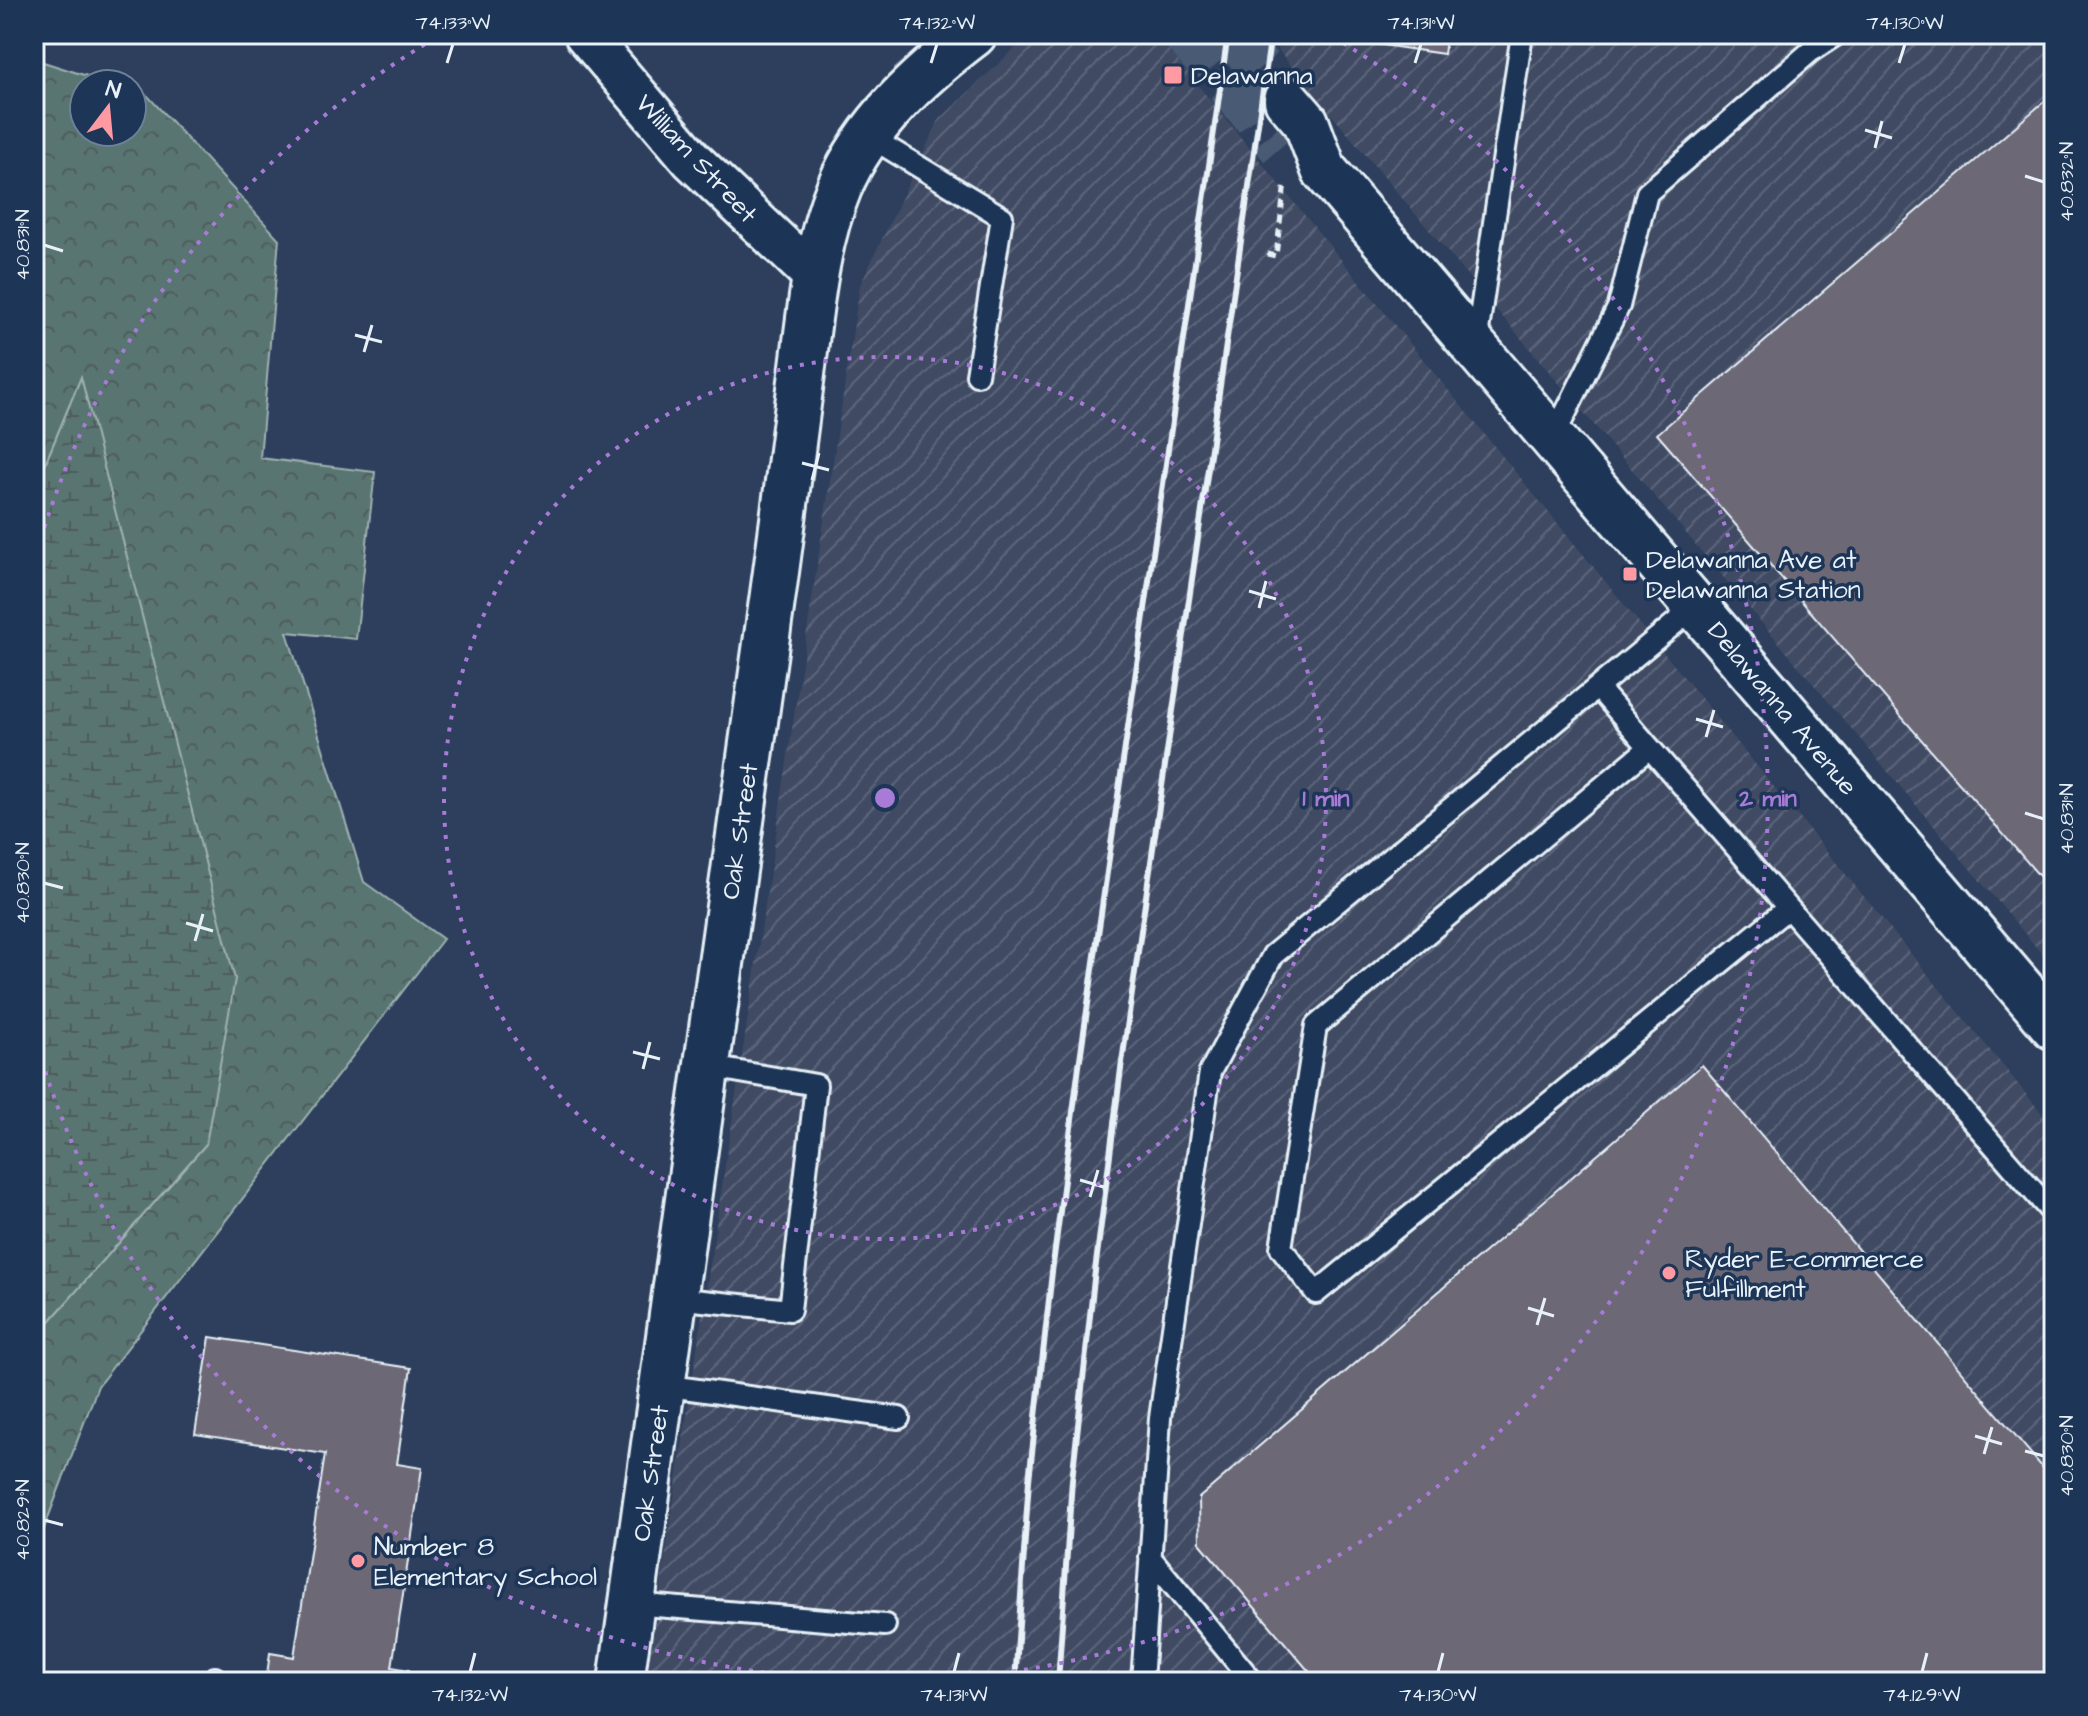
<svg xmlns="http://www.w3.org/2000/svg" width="2088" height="1716" font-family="'Architects Daughter',sans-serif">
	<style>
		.industrial { fill: url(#industrial-furrows) }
		.forest { fill: url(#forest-crowns); stroke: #a0b2b4; stroke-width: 2 }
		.wetland { fill: url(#wetland-marsh); stroke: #a0b2b4; stroke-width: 2 }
		.building { fill: #6c6876; stroke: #e8f1f8; stroke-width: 2 }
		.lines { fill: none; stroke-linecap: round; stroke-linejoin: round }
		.secondary-tunnel { stroke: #495a74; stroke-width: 44; stroke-dasharray: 44 22; stroke-linecap: butt }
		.lane-casing { stroke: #e8f1f8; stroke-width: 26 }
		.street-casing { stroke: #e8f1f8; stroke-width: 46 }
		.secondary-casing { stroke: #e8f1f8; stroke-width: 50 }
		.path { stroke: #e8f1f8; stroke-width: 5; stroke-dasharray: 8 6; stroke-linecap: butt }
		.lane { stroke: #1d3557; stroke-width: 20 }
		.street { stroke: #1d3557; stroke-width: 40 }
		.secondary { stroke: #1d3557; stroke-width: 44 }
		.rail { stroke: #e8f1f8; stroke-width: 6 }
		.ticks { fill: none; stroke: #e8f1f8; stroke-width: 3 }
		.ring { fill: none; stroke: #a77bd6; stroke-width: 4; stroke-dasharray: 4 8 }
		.poi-dot { fill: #ff9aa2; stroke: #1d3557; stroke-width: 3 }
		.labels { text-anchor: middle; stroke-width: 7; stroke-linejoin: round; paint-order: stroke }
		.poi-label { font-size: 26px; fill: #e8f1f8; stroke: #1d3557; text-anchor: start }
		.street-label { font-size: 26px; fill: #e8f1f8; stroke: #1d3557 }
		.centre { fill: #a77bd6; stroke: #1d3557; stroke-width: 4 }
		.ring-label { font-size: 24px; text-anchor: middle; font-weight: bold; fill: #a77bd6; stroke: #1d3557; stroke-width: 7; stroke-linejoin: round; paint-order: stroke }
		.neatline { fill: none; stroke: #e8f1f8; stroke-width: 3 }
		.ticks-label { font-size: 20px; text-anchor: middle; fill: #e8f1f8 }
	</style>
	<defs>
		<pattern id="industrial-furrows" width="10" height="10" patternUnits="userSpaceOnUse" patternTransform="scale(2)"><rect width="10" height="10" fill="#404b64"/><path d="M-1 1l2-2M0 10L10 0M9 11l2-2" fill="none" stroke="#5c657b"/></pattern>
		<pattern id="forest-crowns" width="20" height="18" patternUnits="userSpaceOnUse" patternTransform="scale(2)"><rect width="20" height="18" fill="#597471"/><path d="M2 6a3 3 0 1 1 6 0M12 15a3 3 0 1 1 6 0" fill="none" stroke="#4f5c5c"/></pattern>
		<pattern id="wetland-marsh" width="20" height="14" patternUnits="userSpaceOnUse" patternTransform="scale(2)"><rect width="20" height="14" fill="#597471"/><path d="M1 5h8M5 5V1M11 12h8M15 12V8" fill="none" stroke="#4f5c5c"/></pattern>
	</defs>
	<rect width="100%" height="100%" fill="#2d3f5d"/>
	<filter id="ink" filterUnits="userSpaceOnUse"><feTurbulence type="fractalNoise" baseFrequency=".0125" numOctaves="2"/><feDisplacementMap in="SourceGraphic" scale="16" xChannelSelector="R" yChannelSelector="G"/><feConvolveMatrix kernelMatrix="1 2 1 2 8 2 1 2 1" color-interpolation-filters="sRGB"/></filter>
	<g filter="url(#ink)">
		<path class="industrial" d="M1030,34H1156L2054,1128V1682H646L860,285L939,120Z
			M1266,34H2054V968L1297,74Z"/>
		<path class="forest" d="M34,59L112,84H84V132H132V90L148,96L279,239L260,458L375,472L356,639L287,632L364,882L443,939L98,1386L34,1555V1339L206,1144L81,378L34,491Z"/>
		<path class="wetland" d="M81,377L235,979L206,1144L34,1339V491Z"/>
		<path class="building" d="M1309,34H1447L1444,54Z
			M2054,93V893L1657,434Z
			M1702,1065L2054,1481V1682H1318L1200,1543L1199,1498Z
			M210,1337L411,1368L397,1464L422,1468L392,1667L409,1670L407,1682H266L270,1653L294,1657L325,1454L195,1434Z"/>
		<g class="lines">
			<path class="secondary-tunnel" d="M1184,34L1281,147
				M1232,34L1287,100"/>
			<g class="lane-casing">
				<path id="lane" d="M870,137L1002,217L977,375
					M1476,344L1522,34
					M1553,438L1619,306L1647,193L1811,51L1837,34
					M1598,688L2054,1215
					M1649,748L1316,1026L1281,1248L1316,1293L1788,908
					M674,1298L790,1310L816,1085L705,1066
					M662,1385L899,1418
					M1150,1557L1253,1682
					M632,1604L885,1625
					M215,1678L219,1682
					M1142,1682L1160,1418L1210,1072L1273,955L1696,606"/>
			</g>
			<g class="street-casing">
				<path id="street" d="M585,34L692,160L814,276"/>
			</g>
			<g class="secondary-casing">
				<path id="secondary" d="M1287,100L1306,122L1324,170L2054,1027
					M621,1682C670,1329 719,975 769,622C781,539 791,457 802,374C810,313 815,246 839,188C866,124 920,75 974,34"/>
			</g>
			<path class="path" d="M1267,254L1276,256L1285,182"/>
			<use href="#lane" class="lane"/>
			<use href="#street" class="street"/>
			<use href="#secondary" class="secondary"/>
			<path class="rail" d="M1015,1682L1029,1480L1052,1272L1079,1066L1228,34
				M1058,1682L1072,1480L1094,1279L1121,1069L1271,34"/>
		</g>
	</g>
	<path class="ticks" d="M447,63L453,44M931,63L937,44M1415,63L1421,44M1899,63L1905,44M1865,130L1892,138M1875,148L1882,121M2025,176L2044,182M44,245L63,251M355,335L382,342M364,352L372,325M802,463L829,470M812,480L819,453M1249,591L1276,599M1259,608L1266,581M1696,719L1723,727M1706,737L1714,710M2025,813L2044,819M44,883L63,888M186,923L213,931M195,941L203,914M633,1052L660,1059M643,1069L650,1042M1080,1180L1107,1188M1090,1197L1098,1170M1528,1308L1554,1316M1537,1325L1545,1298M1975,1436L2002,1444M2025,1451L2044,1456M1984,1454L1992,1427M44,1520L63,1525M470,1672L475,1653M954,1672L959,1653M1438,1672L1443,1653M1922,1672L1927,1653"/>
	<g class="ring">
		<circle cx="885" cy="798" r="441"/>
		<path d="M34 562A883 883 0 0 1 437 37M1333 37A883 883 0 1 1 34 1034"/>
	</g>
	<g class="poi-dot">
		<rect x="1163" y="65" width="20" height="20" rx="4"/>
		<rect x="1622" y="566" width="16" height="16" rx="4"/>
		<circle cx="1669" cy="1273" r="8"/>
		<circle cx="358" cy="1561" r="8"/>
	</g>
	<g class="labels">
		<g class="poi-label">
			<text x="1191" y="84">Delawanna</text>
			<text x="1646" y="568">Delawanna Ave at<tspan x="1646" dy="30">Delawanna Station</tspan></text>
			<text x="1685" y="1267">Ryder E-commerce<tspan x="1685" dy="30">Fulfillment</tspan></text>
			<text x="374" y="1555">Number 8<tspan x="374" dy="30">Elementary School</tspan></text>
		</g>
		<g class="street-label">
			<text transform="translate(697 158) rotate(47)" y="9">William Street</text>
			<text transform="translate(1783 708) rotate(50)" y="9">Delawanna Avenue</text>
			<text transform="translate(739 831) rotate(-82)" y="9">Oak Street</text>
			<text transform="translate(650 1473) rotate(-82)" y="9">Oak Street</text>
		</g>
	</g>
	<circle cx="885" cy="798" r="12" class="centre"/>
	<g class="ring-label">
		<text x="1326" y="806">1 min</text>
		<text x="1768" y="806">2 min</text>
	</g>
	<rect width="2088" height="1716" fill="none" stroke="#1d3557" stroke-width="88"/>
	<g transform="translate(108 108) rotate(16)"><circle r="38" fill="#1d3557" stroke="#6e8097" stroke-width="2"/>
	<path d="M0-6L14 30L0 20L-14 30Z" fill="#ff9aa2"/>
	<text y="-12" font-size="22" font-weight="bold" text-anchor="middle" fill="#e8f1f8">N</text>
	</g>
	<rect x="44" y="44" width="2000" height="1628" class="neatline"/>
	<g class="ticks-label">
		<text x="453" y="29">74.133°W</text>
		<text x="937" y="29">74.132°W</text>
		<text x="1421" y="29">74.131°W</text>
		<text x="1905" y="29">74.130°W</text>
		<text transform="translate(2066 182) rotate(-90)" y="7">40.832°N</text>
		<text transform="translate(22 245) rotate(-90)" y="7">40.831°N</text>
		<text transform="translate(2066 819) rotate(-90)" y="7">40.831°N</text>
		<text transform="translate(22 883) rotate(-90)" y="7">40.830°N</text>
		<text transform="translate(2066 1456) rotate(-90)" y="7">40.830°N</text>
		<text transform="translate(22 1520) rotate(-90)" y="7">40.829°N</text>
		<text x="470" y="1701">74.132°W</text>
		<text x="954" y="1701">74.131°W</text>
		<text x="1438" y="1701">74.130°W</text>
		<text x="1922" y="1701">74.129°W</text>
	</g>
</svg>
